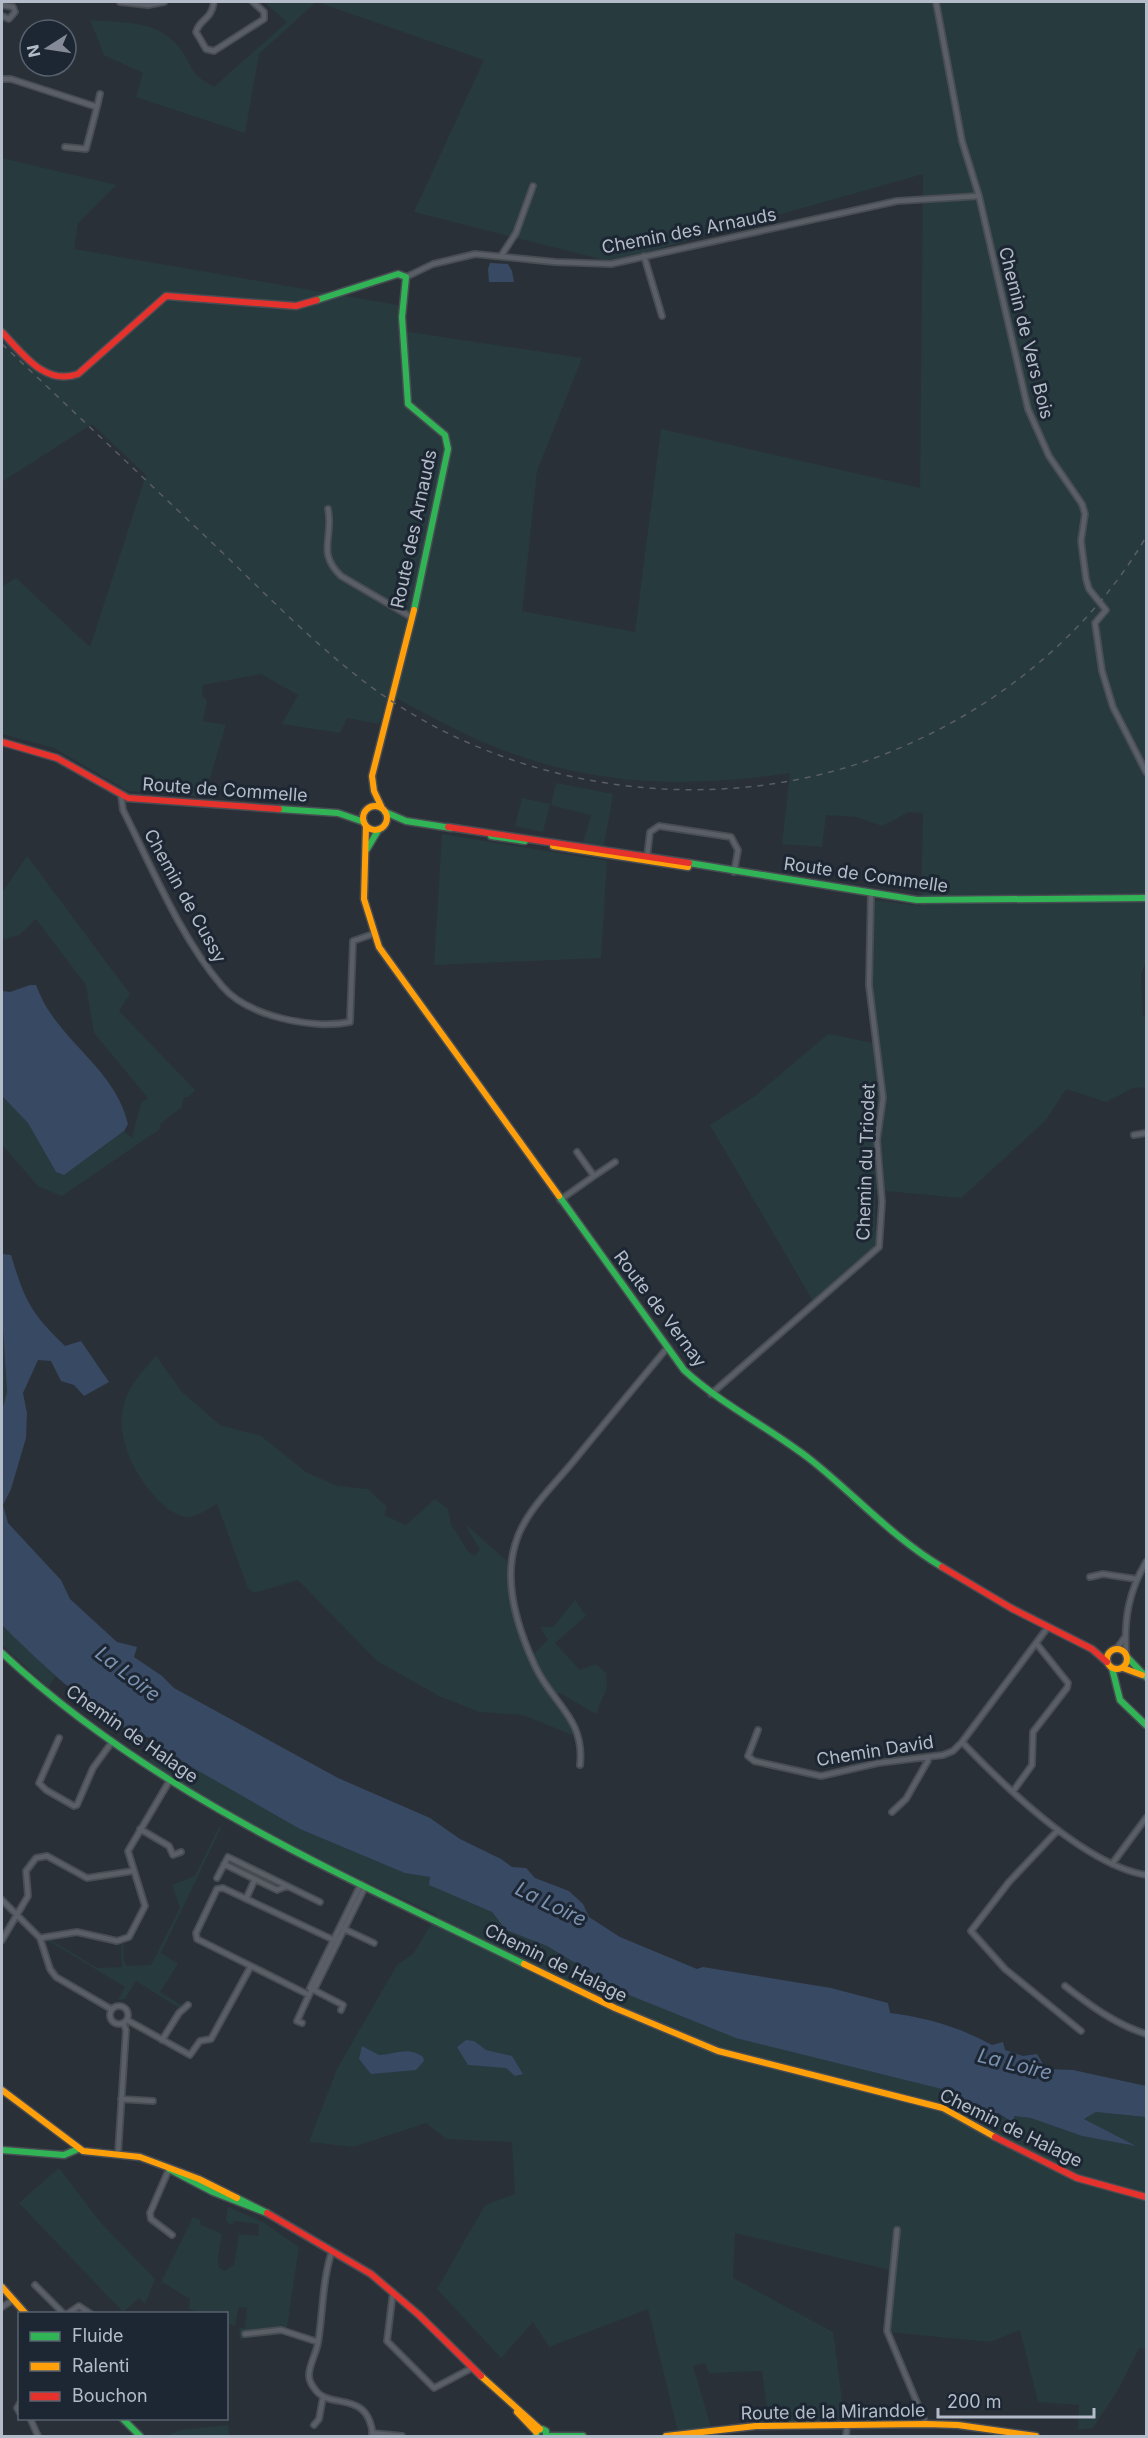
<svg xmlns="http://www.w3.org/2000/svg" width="1148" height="2438" font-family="Inter,sans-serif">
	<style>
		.green { fill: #273a3e }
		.water { fill: #384963 }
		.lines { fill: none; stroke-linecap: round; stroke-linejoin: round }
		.street-casing { stroke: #484c53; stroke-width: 8 }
		.fast-casing { stroke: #484c53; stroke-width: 9 }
		.slow-casing { stroke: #484c53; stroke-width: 9 }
		.jam-casing { stroke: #484c53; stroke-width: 9 }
		.street { stroke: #5a5e66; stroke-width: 4.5 }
		.fast { stroke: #30b455; stroke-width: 6 }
		.slow { stroke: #ff9f0a; stroke-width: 6 }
		.jam { stroke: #e5322d; stroke-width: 6 }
		.rail { stroke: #595d64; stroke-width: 1.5; stroke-dasharray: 6 6; stroke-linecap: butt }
		.labels { text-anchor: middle; stroke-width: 6; stroke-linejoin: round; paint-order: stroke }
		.street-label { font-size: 18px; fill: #b4bcc9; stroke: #1d2633 }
		.water-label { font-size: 20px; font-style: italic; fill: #7c92b1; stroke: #1d2633 }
	</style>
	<rect width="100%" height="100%" fill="#2a3038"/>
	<path class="green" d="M264,2H316L259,54L245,133L136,97L143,73L104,55L90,20C121,23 155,19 178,46C195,66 185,71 214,87L287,22Z
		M317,2H1146V961L1141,975L1143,1017H1146V1087L1133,1088L1106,1102L1066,1089L1046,1120L961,1198L875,1190L876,1245L813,1301L710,1125L755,1096L828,1034L873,1043V900L921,906L923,813L909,812L882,826L856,817L826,815L822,847L782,844L790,773C685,789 590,786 490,745C455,731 422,711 388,694L379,724L347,718L340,733L282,724L298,695L261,674L203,685L202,696L207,700L203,721L226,725L204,797L128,791L54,748L2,734V586L16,578L90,647L146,475L92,424L2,482V158L116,185L78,223L74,249L403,306V331L582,358L537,471L522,611L635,632L661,429L920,488L923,174L612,262L414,212L484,60Z
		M556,783L613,794L604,846L583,843L591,815L551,805Z
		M522,798L550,804L543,832L515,826Z
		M442,834L607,861L601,958L434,965Z
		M27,856L130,994L119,1011L195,1090L189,1097H184L182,1107L161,1123L160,1129L62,1196L38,1186L2,1145V1096L28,1123L56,1172L64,1175L124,1131L132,1138L141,1103L148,1098L94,1033L86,985L36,919L19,935L2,940V893Z
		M2,1313L7,1392L2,1411Z
		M156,1356L182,1392L220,1425L261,1436L306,1472L337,1486L368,1489L387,1507L384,1515L406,1525L435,1499L448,1509L451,1524L467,1550L474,1556L480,1550L465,1524L507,1561C506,1597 514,1626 528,1659L548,1640L540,1627H553L575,1600L586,1616L555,1643L580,1670L596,1664L606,1673L607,1687L596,1714L560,1693L551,1697L573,1727L572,1735L523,1715L479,1712L439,1696L377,1661L298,1580L254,1593L248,1588L217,1504C205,1510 193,1521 179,1515C148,1501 117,1448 122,1415C125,1389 140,1374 156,1356Z
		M2,1625L56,1676L48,1687L2,1645Z
		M163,1748L190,1766L431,1877L430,1885L492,1912L506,1930L547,1946L629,1995L863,2067L958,2093L1015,2124L1014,2116L1031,2118L1082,2136L1133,2145L1084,2119L1096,2112L1146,2117V2350L1139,2348L1118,2390L1093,2428L1078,2430L1079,2405L1038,2402L1020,2330L990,2342L888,2332L894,2271L735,2233L733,2278L833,2332L845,2422H769L762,2371L709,2373L705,2363L693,2366L711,2427L678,2432L648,2309L549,2347L533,2322L501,2358L437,2289L485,2205L515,2194L512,2142L446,2139L426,2123L353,2147L309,2142L337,2069L397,1965L413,1954L437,1915L293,1848L146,1763Z
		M219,1827L221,1828L161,1953L178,1964L160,1992L181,2005L179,2008L136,1981L125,1999L118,2000L125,1987L47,1940H51L97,1968L122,1967L121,1944H123L124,1961L127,1966L151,1965L180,1908L172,1885L195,1876Z
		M59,2168L101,2223L155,2279L145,2304L139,2298L123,2312L19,2203Z
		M228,2207L263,2222L299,2247L286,2334L240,2339L239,2328H245L247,2308L239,2307L235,2326L227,2323L226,2314L202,2313L189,2309L190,2299L162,2282L152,2301L193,2217L200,2220L201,2225L222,2234L218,2257L219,2267L224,2271L234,2265L239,2234L258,2236L259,2224L234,2221L233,2224H229L226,2219Z
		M228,2425L229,2436H167L180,2430Z"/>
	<path class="water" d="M490,263L508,264L512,271L514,282H489L488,269Z
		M30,985H36C40,995 45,1006 51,1014C77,1052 117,1077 128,1124L124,1131L64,1175L56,1172L28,1123L2,1096V991L10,992Z
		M2,1254L11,1255C25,1301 30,1312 65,1346L81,1341L109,1382L84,1396L74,1385L61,1381L51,1361L38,1360L23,1393L27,1413L26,1438L11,1489L3,1505L8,1523L61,1580L70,1599L117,1642L137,1647L134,1657L162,1676L174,1688L338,1778L430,1818L460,1839L501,1859L512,1867L526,1868L535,1878L569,1891L583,1904L589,1917L620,1937L697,1969L703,1967L831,1988L888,2003L890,2013C928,2018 959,2027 992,2045L1003,2042L1005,2050L1023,2056L1037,2054L1046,2069L1073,2070L1146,2086V2117L1096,2112L1084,2119L1136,2146L1082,2136L1031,2118L1014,2116L1015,2124L998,2113L990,2116C983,2101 968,2106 958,2093L736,2038L629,1995L547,1946L506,1930L492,1912L429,1885L430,1877L405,1873L300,1829L190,1766L163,1748L154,1738C116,1737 31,1654 2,1625V1411L7,1392L2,1313Z
		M466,2040L474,2041L486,2050L512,2056L523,2074L515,2076L506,2068L468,2065L457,2047Z
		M362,2046L379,2055C397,2054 408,2046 423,2057L424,2061L416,2070L371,2074L359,2059Z"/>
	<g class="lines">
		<g class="street-casing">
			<path id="street" d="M120,2L148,5L164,2
				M214,2C211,21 200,18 196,32L206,49L214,51L264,19V12L253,2
				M936,2L962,141L979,196L1028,409L1049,456L1082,504L1085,514L1081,541L1086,579L1089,589L1106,610L1095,623L1102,671L1113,707L1146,772
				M2,5L13,7L15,12L9,19L2,16
				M2,79H11L97,107L86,149L65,147
				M97,107L100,94
				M501,256L516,233L533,186
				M644,256L662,316
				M406,277L433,264L475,254L555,262L611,264L897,201L979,196
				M328,509C334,538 316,552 341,576L411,617
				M121,795L123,810C152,867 180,937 222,986C247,1016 313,1030 350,1022L353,941L373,934
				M647,857L650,832L659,826L731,837L738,850L734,872
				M1134,1135L1146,1133
				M594,1176L615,1162
				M560,1200L594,1176L577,1152
				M711,1394L879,1247L882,1202L877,1140L883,1098L869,985L871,893
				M1090,1577L1103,1574L1136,1579
				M1117,1648L1125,1637
				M1126,1652C1124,1618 1129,1591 1146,1562
				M758,1730L748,1756L754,1761L821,1776L878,1763L943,1755L953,1751L962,1742L1048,1627
				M59,1738L39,1783L46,1790L74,1806L77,1805L93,1768L112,1742
				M962,1742C1005,1787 1084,1865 1146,1875
				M580,1765C585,1719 554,1705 536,1668C519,1632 503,1585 515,1545C523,1514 552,1487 572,1463C604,1424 636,1385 668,1347
				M1014,1790L1032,1765L1033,1732L1067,1688L1068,1683L1036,1643
				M892,1812L906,1799L930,1757
				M140,1829L169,1846L173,1855L181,1852
				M1058,1830L1009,1882L971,1931L1005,1969L1081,2031
				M224,1864L277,1890L287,1886
				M1112,1864L1146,1818
				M217,1878L228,1857L320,1902
				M246,1899L255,1879
				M2,1900L40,1938L50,1969L56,1977L111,2009
				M342,1928L374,1943
				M40,1938L77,1932L117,1941L129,1937L145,1906L128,1851L170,1780
				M2,1940L28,1896L26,1871L36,1858L47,1856L87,1878L133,1871
				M251,1966L197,1939L196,1933L217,1889L223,1888L338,1942
				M1065,1986C1091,2006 1115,2024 1146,2034
				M314,1990L365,1887
				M110 2015a9 9 0 1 1 18 0a9 9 0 1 1-18 0Z
				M341,2010L343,2005L310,1988L361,1884
				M127,2020L190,2055L200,2041L211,2039L251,1966L309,1995L312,1989
				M302,2023L297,2021L309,1995
				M162,2040L179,2013L188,2005
				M121,2099L153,2101
				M118,2154L126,2030L123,2023
				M169,2169L150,2213L151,2219L172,2235
				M897,2230L887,2331L926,2424
				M332,2251C322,2281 323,2313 318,2343C316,2354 309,2365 309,2375C309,2379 311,2384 314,2388C329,2412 368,2387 373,2436
				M35,2285L64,2314
				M393,2292L387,2341L434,2388L472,2368
				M2,2307L13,2300
				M67,2314L79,2306L91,2314
				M245,2334L281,2330L318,2342
				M20,2403L17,2408L20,2413
				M30,2418L38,2436
				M314,2425L319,2419L323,2397
				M372,2433L402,2436
				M846,2436L847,2426"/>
		</g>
		<g class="fast-casing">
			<path id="fast" d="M317,300L398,274L406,277L402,317L408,404L445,435L448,449L414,610
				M279,809L338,813L364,822
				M385,812L406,821L451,828
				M491,836L525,841
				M367,849L379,829
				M689,863L917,900L1146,898
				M559,1196L684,1370C722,1405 770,1428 811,1460C855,1495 893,1538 942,1567
				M2,1653C152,1793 342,1875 524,1964
				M1128,1658L1146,1677
				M1112,1668L1120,1700L1146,1725
				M2,2150L64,2155L78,2149
				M169,2169L213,2192L267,2213L237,2198
				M122,2418L140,2436
				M536,2436L537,2431L542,2429L546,2431V2436H583"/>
		</g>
		<g class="slow-casing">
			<path id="slow" d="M363 818a12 12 0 1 1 24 0a12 12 0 1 1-24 0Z
				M382,808L374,791L372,776L414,610
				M366,826L364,899L379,947L559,1196
				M553,846L688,867
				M1107 1659a10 10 0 1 1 20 0a10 10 0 1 1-20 0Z
				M1123,1668L1142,1675
				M524,1964L615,2008L718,2051L943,2108L995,2137
				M2,2090L83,2151L140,2157L199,2179L237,2198
				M2,2287L26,2314
				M481,2376L540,2429
				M517,2412L536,2432
				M666,2436L756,2426L926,2424L958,2425L1036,2436"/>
		</g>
		<g class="jam-casing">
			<path id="jam" d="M2,332C23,354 45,386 78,374L166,296L296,306L317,300
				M2,742L57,758L128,798L279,809
				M448,827L689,863
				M942,1567L1011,1608L1092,1649L1107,1662
				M995,2137L1077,2178L1146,2197
				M267,2213L371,2274L419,2315L481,2376"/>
		</g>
		<use href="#street" class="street"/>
		<use href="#fast" class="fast"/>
		<use href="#slow" class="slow"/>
		<use href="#jam" class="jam"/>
		<path class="rail" d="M2,344C70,408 137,472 205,536C259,587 311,642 370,686C511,790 705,818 869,760C983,719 1084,642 1146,537"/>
	</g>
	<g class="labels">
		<g class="street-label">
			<text transform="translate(689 231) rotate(-11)" y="6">Chemin des Arnauds</text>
			<text transform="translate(1026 333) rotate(76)" y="6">Chemin de Vers Bois</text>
			<text transform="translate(414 529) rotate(-78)" y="6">Route des Arnauds</text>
			<text transform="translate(225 790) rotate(4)" y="6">Route de Commelle</text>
			<text transform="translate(866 875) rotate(8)" y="6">Route de Commelle</text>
			<text transform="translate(185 896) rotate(61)" y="6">Chemin de Cussy</text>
			<text transform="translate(866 1162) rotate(-88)" y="6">Chemin du Triodet</text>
			<text transform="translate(660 1309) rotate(53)" y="6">Route de Vernay</text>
			<text transform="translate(132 1734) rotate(35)" y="6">Chemin de Halage</text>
			<text transform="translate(875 1751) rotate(-9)" y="6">Chemin David</text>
			<text transform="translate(556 1963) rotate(26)" y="6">Chemin de Halage</text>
			<text transform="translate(1011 2128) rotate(26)" y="6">Chemin de Halage</text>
			<text transform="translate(833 2412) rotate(-1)" y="6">Route de la Mirandole</text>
		</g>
		<g class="water-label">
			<text transform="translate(128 1674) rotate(38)" y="7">La Loire</text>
			<text transform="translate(551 1904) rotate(26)" y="7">La Loire</text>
			<text transform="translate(1015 2064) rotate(14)" y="7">La Loire</text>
		</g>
	</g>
	<rect width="1148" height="2438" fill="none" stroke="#b4bcc9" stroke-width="6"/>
	<rect x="18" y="2312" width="210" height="108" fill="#1d2633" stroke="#59626f" stroke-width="1.5"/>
	<rect x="30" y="2332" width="30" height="9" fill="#30b455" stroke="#59626f" stroke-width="1.5"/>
	<text x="72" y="2342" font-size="18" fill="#b4bcc9">Fluide</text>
	<rect x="30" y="2362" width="30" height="9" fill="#ff9f0a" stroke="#59626f" stroke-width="1.5"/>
	<text x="72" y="2372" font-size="18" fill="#b4bcc9">Ralenti</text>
	<rect x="30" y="2392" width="30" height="9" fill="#e5322d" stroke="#59626f" stroke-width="1.5"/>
	<text x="72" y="2402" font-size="18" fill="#b4bcc9">Bouchon</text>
	<g transform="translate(48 48) rotate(258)"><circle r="28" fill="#1d2633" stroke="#59626f" stroke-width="1.5"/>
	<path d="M0-4.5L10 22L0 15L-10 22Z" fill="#848b96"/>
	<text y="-9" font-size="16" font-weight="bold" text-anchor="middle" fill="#b4bcc9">N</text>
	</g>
	<path d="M938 2408v9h156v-9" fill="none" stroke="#b4bcc9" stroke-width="3"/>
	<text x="947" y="2408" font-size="18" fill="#b4bcc9" stroke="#1d2633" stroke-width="4.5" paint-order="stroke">200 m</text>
</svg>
